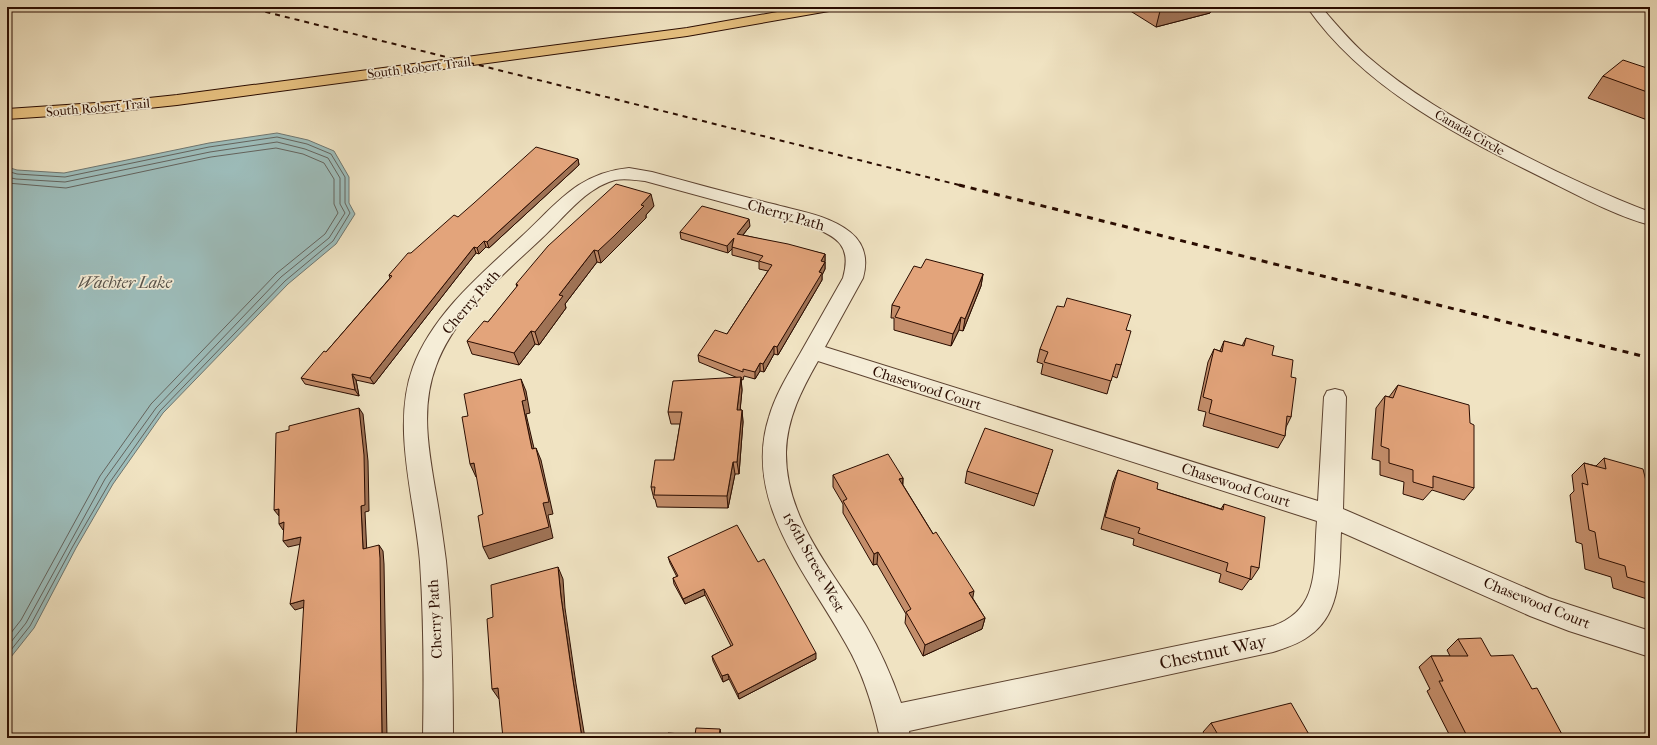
<svg xmlns="http://www.w3.org/2000/svg" width="1657" height="745" font-family="'IM FELL French Canon',serif">
	<style>
		.water { fill: #9dbdbb; stroke: #6f7670 }
		.lines { fill: none; stroke-linecap: round; stroke-linejoin: round }
		.shore { stroke: #64645e; stroke-width: 1 }
		.minor-casing { stroke: #5c4230; stroke-width: 2 }
		.major-casing { stroke: #2a0c00; stroke-width: 2 }
		.minor { fill: #f5edd7; fill-rule: evenodd }
		.major { fill: #e8c281; fill-rule: evenodd }
		.rail-far1 { stroke: #2a0c00; stroke-width: 2; stroke-dasharray: 5 5; stroke-linecap: butt }
		.rail { stroke: #2a0c00; stroke-width: 3; stroke-dasharray: 6 6; stroke-linecap: butt }
		.wall { fill: #c38d6a; stroke: #2a0c00 }
		.shaded-wall { fill: #9f7356; stroke: #2a0c00 }
		.building { fill: #e3a47b; stroke: #2a0c00 }
		.labels { text-anchor: middle; stroke-width: 3.5; stroke-linejoin: round; paint-order: stroke }
		.far-street-label { font-size: 13px; fill: #2a0c00; stroke: #f5edd7 }
		.street-label { font-size: 15px; fill: #2a0c00; stroke: #f5edd7 }
		.water-label { font-size: 16px; font-style: italic; fill: #58534b; stroke: #f5edd7 }
		.near-street-label { font-size: 18px; fill: #2a0c00; stroke: #f5edd7 }
	</style>
	<rect width="100%" height="100%" fill="#f0e3c2"/>
	<filter id="stains"><feTurbulence type="fractalNoise" baseFrequency=".005" numOctaves="4"/><feColorMatrix values="0 0 0 0 .2 0 0 0 0 .09 0 0 0 0 .02 0 0 0 .5 -.17"/></filter>
	<radialGradient id="worn" r=".72"><stop offset=".6" stop-color="#630" stop-opacity="0"/><stop offset="1" stop-color="#630" stop-opacity=".3"/></radialGradient>
	<path class="water" d="M277,133L308,140L334,151L349,177V203L355,214L336,244L288,284L163,413L113,484L76,548L34,628L7,662V167L17,170L64,173L209,143Z"/>
	<g class="lines">
		<path class="shore" d="M7,171L17,174L65,177L209,147L277,137L307,144L331,154L345,177V203L350,213L333,241L285,281L160,411L110,482L73,546L30,626L7,655
			M7,177L16,179L65,182L210,152L277,142L305,149L328,158L340,178V204L345,213L329,238L281,277L156,408L105,479L26,623L7,647
			M7,183L66,188L211,157L276,148L303,154L324,163L334,179V204L338,213L325,234L277,273L151,404L100,476L21,620L7,638"/>
		<g class="minor-casing">
			<path id="minor" d="M1307,7H1321C1336,24 1350,41 1367,56C1408,92 1456,119 1504,145C1552,170 1600,193 1650,212V225C1616,216 1579,196 1547,180C1460,137 1364,89 1307,7Z
				M629,168L652,172C692,183 733,194 773,204C798,211 829,215 850,232C865,244 868,260 863,278L825,347L1318,501L1324,397L1327,391L1335,389L1343,391L1346,397L1343,509L1549,598L1650,631V657L1569,631L1530,616L1341,532C1339,567 1343,613 1309,636C1299,644 1285,648 1273,652L909,731L910,738H880C873,706 863,673 846,644C808,575 742,501 769,417C776,393 789,373 801,352C815,327 829,303 843,278C852,246 838,237 810,226L645,181C635,180 625,178 615,180C585,188 564,218 542,238C503,275 455,314 436,366C420,408 429,452 436,494C440,516 443,538 446,561C452,620 453,679 453,738H423C424,679 424,620 420,562C415,499 391,427 413,367C433,314 480,275 521,237C556,205 577,173 629,168ZM818,361L1317,521C1313,564 1322,609 1273,626L901,703C892,677 880,650 866,626C834,572 785,519 786,452C787,418 802,389 818,361Z"/>
		</g>
		<g class="major-casing">
			<path id="major" d="M805,7H836L834,10L829,11L687,36L177,105L111,112L7,119V109L111,102L177,95L687,28Z"/>
		</g>
		<use href="#minor" class="minor"/>
		<use href="#major" class="major"/>
		<path class="rail-far1" d="M246,7L963,186"/>
		<path class="rail" d="M959,185L1650,358"/>
	</g>
	<path class="wall" d="M1124,7H1212L1210,13L1156,27Z
		M1650,69V121L1588,98L1603,76Z
		M578,159L579,165L489,248L486,247L479,254L476,253L374,384L356,380L359,396L305,384L301,378L326,352L390,278L389,275L411,253Z
		M654,206L646,215V218L601,263L597,262L565,304L566,308L539,345L535,344L519,365L472,354L467,341L488,322L517,287L516,284Z
		M750,226L743,235L825,254V269L822,275V280L778,355L774,354L764,372L760,371L755,379L744,376L743,380L741,379L742,390L740,410H742L743,422L739,474H735L728,508L657,507L655,499H654L651,487L674,460L680,424H671L668,412L738,378L699,362L698,355L727,334L768,271L759,269V262L732,255V249L728,253L681,239L680,232Z
		M921,268L983,274L981,286L963,331L959,330L951,346L894,330V318H891L892,305Z
		M1126,330L1121,365L1117,378L1112,376L1107,394L1041,374L1043,364L1037,362L1040,349Z
		M1246,338L1272,355L1291,377V417L1286,427L1285,436L1278,448L1203,426L1206,412L1198,410L1208,362L1214,349L1220,351L1224,341L1242,346Z
		M1398,385L1474,488L1464,500L1432,490L1423,500L1403,494L1404,482L1380,475V461L1372,459L1376,408L1385,396L1389,397Z
		M1604,458L1646,481L1650,483V600L1613,588L1611,577L1585,569L1582,544L1576,542L1570,495L1574,491L1572,475L1584,463L1596,466Z
		M1049,462L1034,506L965,483L967,471Z
		M1118,470L1157,489L1221,509L1224,504L1259,568L1251,580L1250,579L1242,590L1219,582L1221,574L1133,545L1134,539L1101,529L1113,482Z
		M833,475L903,478V485L985,618L982,629L923,656L905,623L906,614L877,564L873,565L843,513V504L833,487Z
		M668,557L816,659L739,699L729,679L723,682L713,661L712,656L731,646L705,595L685,604L674,584L673,578L677,577L670,563Z
		M1458,639L1491,656L1532,689L1564,738H1451L1427,691L1430,689L1419,667L1431,656H1450L1447,650Z
		M1211,723L1311,738H1206L1203,732Z"/>
	<path class="shaded-wall" d="M1175,7H1212L1210,13L1156,27L1160,11Z
		M578,159L579,165L489,248L487,242Z
		M651,194L654,206L646,215V218L601,263L598,251Z
		M749,219L750,226L738,241L737,234Z
		M734,238L732,249L728,253L727,246Z
		M484,241L486,247L479,254L477,248Z
		M474,247L476,253L374,384L370,378Z
		M594,250L597,262L565,304L566,308L539,345L535,332L559,295Z
		M825,254V261L821,268V261Z
		M825,262V269L822,275V280L778,355L777,347Z
		M983,274L981,286L963,331L965,319Z
		M961,317L959,330L951,346L953,334Z
		M531,331L535,344L519,365L514,353Z
		M774,346V354L764,372L763,364Z
		M760,363V371L755,379V372Z
		M352,374L356,380L359,396L355,390Z
		M741,377L742,390L739,422L737,410Z
		M521,379L526,391L530,413L526,414L537,461L532,449L522,401Z
		M359,408L363,414L368,461L369,511L365,512L367,555L363,549L361,506Z
		M742,410L743,422L739,474L737,462Z
		M536,448L541,460L553,514L548,515L553,538L489,559L483,547L543,503Z
		M733,462L735,474L728,508L727,496Z
		M474,463L480,475L476,477L470,464Z
		M903,478L902,490L899,479Z
		M279,509V516L274,510Z
		M284,522L289,528L283,530L279,524Z
		M301,537L306,543L288,547L283,541Z
		M379,545L383,551L384,564L387,738H382Z
		M878,552L877,564L873,565L874,554Z
		M558,567L563,579L565,608L576,684L585,738H582L572,674L561,597Z
		M704,589L705,595L685,604L683,599Z
		M974,591L972,602L969,593Z
		M304,600L308,606L295,610L290,604Z
		M985,618L982,629L923,656L925,645Z
		M816,653V659L739,699L738,694Z
		M728,674L729,679L723,682L722,676Z
		M498,688L505,698L499,699L492,689Z
		M720,729L721,734V738H719Z"/>
	<path class="building" d="M1154,7H1175L1160,11Z
		M1623,60L1650,69V93L1603,76Z
		M536,147L578,159L487,242L484,241L477,248L474,247L370,378L352,374L355,390L301,378L324,351L326,352L392,276L389,275L408,253H411L454,215L458,217L474,203Z
		M616,184L651,194L641,205L644,206L614,236L598,251L594,250L559,295L563,296L535,332L531,331L514,353L467,341L484,321L488,322L518,285L516,284L548,246Z
		M702,206L749,219L737,234L788,244L825,254L821,261L825,262L819,272L822,273L777,347L774,346L763,364L760,363L755,372L743,369V372L698,355L715,330L727,334L772,265L759,261L763,256L732,247L734,238L727,246L680,232Z
		M926,259L983,274L965,319L961,317L953,334L895,317L900,307L892,305L914,266L921,268Z
		M1067,298L1131,315L1126,330L1131,331L1121,365L1116,364L1111,381L1044,362L1048,352L1040,349L1057,306L1064,307Z
		M1246,338L1274,346L1272,355L1293,360L1291,377L1296,378L1291,417L1287,416L1285,436L1209,413L1212,400L1203,397L1214,349L1222,352L1224,341L1244,346Z
		M741,377L737,410H742L737,462H733L727,496L654,495L655,487H651L655,460H674L682,412H668L673,381Z
		M521,379L526,400L522,401L532,449L536,448L549,502L543,503L549,527L483,547L478,516L483,514L474,463L470,464L462,417L468,416L464,394Z
		M1398,385L1469,405L1470,423L1474,425V488L1433,476V488L1413,482V470L1389,463V449L1381,446L1385,396L1393,398Z
		M359,408L364,455L365,505L361,506L363,549L379,545L380,558L382,738H296L304,600L290,604L301,537L283,541L284,522L279,524V509L274,510L276,433L289,430V426Z
		M985,428L1053,450L1038,494L967,471Z
		M888,454L903,478L899,479L933,534L936,532L974,591L969,593L985,618L925,645L906,612L911,609L878,552L874,554L843,501L847,499L833,475Z
		M1604,458L1643,469L1646,481L1650,483V584L1627,577L1625,566L1599,558L1595,532L1589,530L1582,483L1588,485L1584,463L1606,469Z
		M1118,470L1158,483L1157,489L1223,510L1224,504L1265,517L1259,568L1251,566L1250,579L1226,571L1228,563L1138,533L1140,528L1105,517Z
		M737,525L758,562L764,559L816,653L738,694L728,674L722,676L712,656L733,645L704,589L683,599L673,578L678,576L668,557Z
		M558,567L561,597L572,674L582,738H503L498,688L492,689L487,619L493,617L491,585Z
		M1481,638L1491,656L1513,655L1532,689L1537,688L1564,738H1468L1439,681H1443L1431,656H1468L1458,639Z
		M1291,703L1311,738H1220L1211,723Z
		M696,728L720,729L719,738H667L668,733L695,735Z
		M800,735L827,736V738H800Z"/>
	<g class="labels">
		<g class="far-street-label">
			<text transform="translate(419 67) rotate(-7)" y="5">South Robert Trail</text>
			<text transform="translate(98 107) rotate(-5)" y="5">South Robert Trail</text>
			<text transform="translate(1470 132) rotate(30)" y="5">Canada Circle</text>
		</g>
		<g class="street-label">
			<text transform="translate(786 215) rotate(16)" y="5">Cherry Path</text>
			<text transform="translate(471 302) rotate(-49)" y="5">Cherry Path</text>
			<text transform="translate(927 388) rotate(18)" y="5">Chasewood Court</text>
			<text transform="translate(1236 485) rotate(18)" y="5">Chasewood Court</text>
			<text transform="translate(814 562) rotate(61)" y="5">156th Street West</text>
			<text transform="translate(1537 603) rotate(22)" y="5">Chasewood Court</text>
			<text transform="translate(435 619) rotate(-93)" y="5">Cherry Path</text>
		</g>
		<g class="water-label">
			<text x="125" y="288">Wachter Lake</text>
		</g>
		<g class="near-street-label">
			<text transform="translate(1213 652) rotate(-12)" y="6">Chestnut Way</text>
		</g>
	</g>
	<rect width="1657" height="745" fill="none" stroke="#f0e3c2" stroke-width="24"/>
	<rect x="8" y="8" width="1641" height="729" fill="none" stroke="#2a0c00" stroke-width="2"/>
	<rect x="12" y="12" width="1633" height="721" fill="none" stroke="#2a0c00"/>
	<rect width="100%" height="100%" filter="url(#stains)"/>
	<rect width="100%" height="100%" fill="url(#worn)"/>
</svg>
